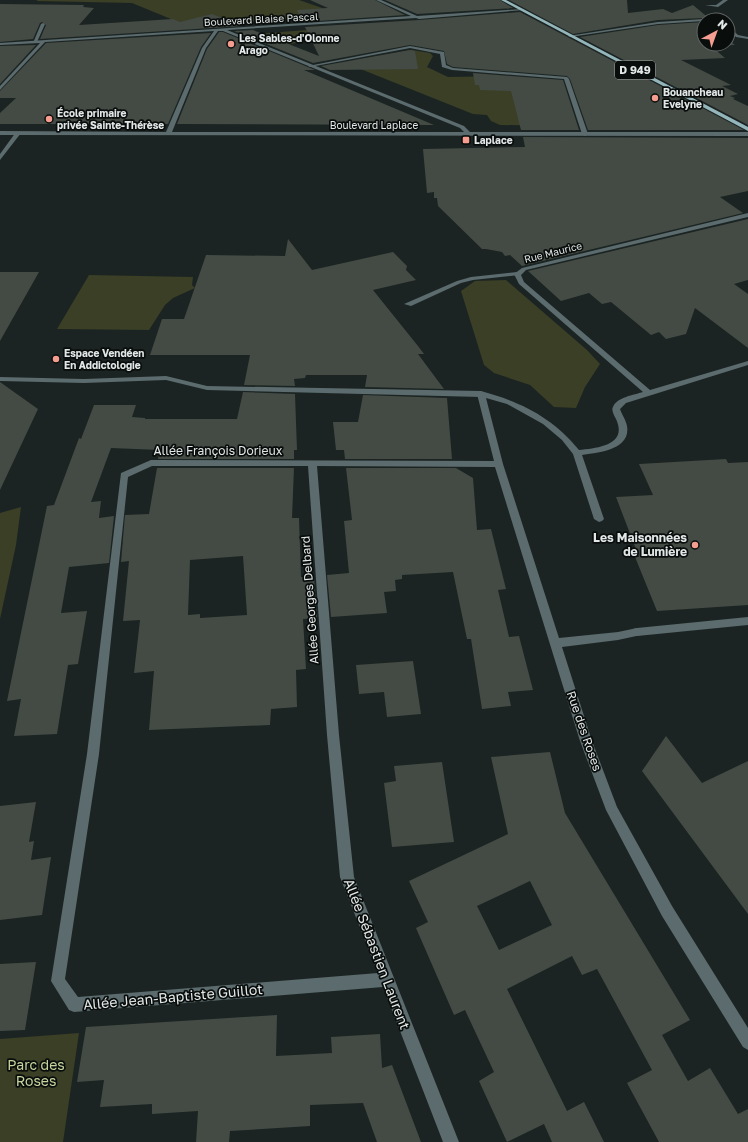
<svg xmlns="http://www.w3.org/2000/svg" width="748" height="1142" font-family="'Golos Text',sans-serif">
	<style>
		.green { fill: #3a3f26 }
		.building { fill: #444b45; fill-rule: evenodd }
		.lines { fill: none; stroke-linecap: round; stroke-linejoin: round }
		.lane { fill: #5b6b6e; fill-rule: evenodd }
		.street { fill: #5b6b6e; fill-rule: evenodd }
		.primary { fill: #94b5ba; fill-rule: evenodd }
		.poi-dot { fill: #f59d90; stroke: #090d0c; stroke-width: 1.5 }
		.labels { text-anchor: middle; stroke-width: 3.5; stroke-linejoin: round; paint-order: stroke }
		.far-street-label { font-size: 10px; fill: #e2e8e7; stroke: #090d0c }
		.far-poi-label { font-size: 10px; font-weight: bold; fill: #e2e8e7; stroke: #090d0c; text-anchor: start }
		.shield { fill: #090d0c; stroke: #a1a6a5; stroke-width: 1 }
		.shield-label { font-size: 11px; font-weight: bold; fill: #e2e8e7 }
		.street-label { font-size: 12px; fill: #e2e8e7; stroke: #090d0c }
		.poi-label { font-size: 12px; font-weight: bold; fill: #e2e8e7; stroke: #090d0c; text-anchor: end }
		.near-street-label { font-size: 14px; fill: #e2e8e7; stroke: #090d0c }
		.near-park-label { font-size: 14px; fill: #c8d49e; stroke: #090d0c }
	</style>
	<rect width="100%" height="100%" fill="#1b2422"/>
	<path class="green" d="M38,0H299L325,9L326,17L188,26L132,3L36,1Z
		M307,30L311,38L282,47L254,34Z
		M412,50L430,53L433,56L427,67L448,77L507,76L568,126L500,125L491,121L487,115L473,114L353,66L356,60Z
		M89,275L193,277L192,285L195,288L173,298L165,305L149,330L57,329Z
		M506,280L587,350L600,364L585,387L576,408L554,407L530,385L494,373L484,365L461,291L475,281Z
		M21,507L16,545L0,619V513Z
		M79,1033L63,1142H0V1039Z"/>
	<path class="building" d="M310,0H375L405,15L303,22L297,10L328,8Z
		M385,0H500L513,8L417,14Z
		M509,0H627L628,13L663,9L672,13L693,5L711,20L704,18L658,20L573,34Z
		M0,4L84,5L83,7L94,8L79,25L173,19L180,22L212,14L242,26L40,39L46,25L42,22L40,23L33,39L0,42Z
		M520,12L744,130H588L570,79L567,76L453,67L447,64L444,51L410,45L313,63L234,31L253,30L319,56L305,27L419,20Z
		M704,22V44H728V40L735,45L711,46L725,58L681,60L731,85L722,86L738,94L730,96L735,98L733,99L748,106V125L580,37L658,25Z
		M219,32H223L315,70H304L434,125L177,124L207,49Z
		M211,33L201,47L168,124H0V113L16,98H0V91L46,43Z
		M36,45L0,84V46Z
		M410,50L415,51L418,69L330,70L321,66Z
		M473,73L563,80L579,130H521L511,91L480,90L479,85H475Z
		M523,137L748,138V191L720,197L743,213L522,266L510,255L505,256L502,252L486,249H482L438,206L437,198H434V192L427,193L423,149L525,147Z
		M748,219V280L734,284L748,294V348L695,308L686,334L666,339L659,332L651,335L611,302L602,304L589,293L561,301L528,271Z
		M288,239L312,270L393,252L407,266L406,270L416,280L373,290L418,346L424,354H418L444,389L365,387L367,375H306L305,378L294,379L295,386L244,385L250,355H150L162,319H184L206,255L285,256Z
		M0,272H39L0,341Z
		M0,382L38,409L0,490Z
		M243,392L295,394L297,450H294V459H158L160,450L111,448L91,502L101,501L99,518L114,516L109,563L69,567L61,613L87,611L78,664L68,665L57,734L14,736L21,699L7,701L47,506L54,505L79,438L81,439L94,405H136L132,417L145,418V419H237Z
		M363,395L447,398L452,459H345L344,450H336L333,422H358Z
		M726,459L728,463L748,462V605L657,611L635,557H639L616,497L653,495L639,464Z
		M157,468H294L292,518H299L301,577L314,576L317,618L303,619L306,669L296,670L297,707L271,709L270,725L149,730L154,671L134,673L140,620L123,621L129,561L121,562L125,515L149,514ZM243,556L247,615L200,618V614L188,615L190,560Z
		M346,468H456L473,478L477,530L491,529L506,589L498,590L509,637L519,636L533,690L508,692L511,706L482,709L471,639H467L453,572L402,575V579L395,580L396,591L384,592L387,613L331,617L327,575L349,573L344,521L352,520Z
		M413,661L421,714L387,717L384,692L359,694L356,665Z
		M666,736L702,783L748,761V914L642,771Z
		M550,752L565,813L690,1020L662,1035L688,1081L710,1068L738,1114L748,1109V1142H659L627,1083L652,1070L597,969L582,975L572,956L507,989L567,1111L584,1102L604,1142H552L544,1124L507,1142L479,1081L494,1072L465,1010L454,1015L416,928L428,922L409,881L508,834L491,757ZM530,881L552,925L499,950L477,906Z
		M442,762L454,842L392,847L384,783L396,781L394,766Z
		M36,802L29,842L34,841L31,860L51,857L42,915L0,920V806Z
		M36,962L25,1030L0,1031V964Z
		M277,1015L276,1056L332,1053L331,1037L380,1034L382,1068L392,1065L421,1142H377L363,1103L310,1105V1126L230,1131L229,1142H196L198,1111L152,1114V1104L100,1107L104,1080L77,1082L86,1027Z"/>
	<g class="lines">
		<path class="lane" d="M723,0H728L718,7L705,5H716Z
			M704,19L706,20L704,21L658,24L570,37L568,36L658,22Z
			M43,23L45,24L37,42L33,43L41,24Z
			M728,26L738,35L748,37V39L736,37L728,29Z
			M410,46L444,52L446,65L453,68L567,77L569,79L588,134L585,136L582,134L564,79L452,70L442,67L440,54L410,48L310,67L308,66Z
			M16,132L21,133L0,160V154Z
			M517,272L520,274L519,275L473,280L461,283L411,306L404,304L457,281L471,277Z
			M166,376L207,386L481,391L485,394L481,397L207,390L166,380L84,383L0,381V377L84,379Z
			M748,617V625L637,636L633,635L632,632L633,629L637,628Z"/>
		<path class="street" d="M376,0H381L417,16L522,9L524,10L419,19L416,18L227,30L464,126L470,132H748V136L0,135V131L166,132L202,48L214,31L45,42L0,90V86L40,43L0,45V43L411,16ZM218,31H223L460,128L464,132H172L206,48Z
			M748,213V217L526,270L521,275L524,282L650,390L748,361V365L626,403L620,409C622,415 626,420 627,426C631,450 598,453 582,455L604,519L602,521L599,522L594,519L573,454L562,440L543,424L507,404L486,398L503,464L559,638L618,632L637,628L641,629L642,632L641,635L618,640L562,647L592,741L617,807L672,906L748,1028V1050L743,1047L662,916L606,810L580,741L495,467L317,466L339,735L354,877L459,1142H443L383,987L74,1012L69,1010L51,981L87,754L121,473L151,460L494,461L477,394L481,391C521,402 552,417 579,450C598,448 628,445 616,419C614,415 611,410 613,407C617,397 634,395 643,392L519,284L514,274L522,268ZM152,466H308L327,735L340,877L378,973L78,997L65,979L99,754L128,477Z"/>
		<path class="primary" d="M501,0H506L748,127V131Z"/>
	</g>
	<g class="poi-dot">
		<circle cx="231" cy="44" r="4"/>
		<circle cx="655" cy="98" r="4"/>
		<circle cx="49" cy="119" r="4"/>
		<rect x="462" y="136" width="8" height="8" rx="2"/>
		<circle cx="56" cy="359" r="4"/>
		<circle cx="695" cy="545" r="4"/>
	</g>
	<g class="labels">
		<g class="far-street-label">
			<text transform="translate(261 19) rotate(-3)" y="4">Boulevard Blaise Pascal</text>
			<text x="374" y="129">Boulevard Laplace</text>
			<text transform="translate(553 252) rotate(-14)" y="4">Rue Maurice</text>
		</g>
		<g class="far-poi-label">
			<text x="239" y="42">Les Sables-d'Olonne<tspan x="239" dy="12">Arago</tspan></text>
			<text x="663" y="96">Bouancheau<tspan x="663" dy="12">Evelyne</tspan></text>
			<text x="57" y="117">École primaire<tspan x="57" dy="12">privée Sainte-Thérèse</tspan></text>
			<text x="474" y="144">Laplace</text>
			<text x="64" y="357">Espace Vendéen<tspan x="64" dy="12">En Addictologie</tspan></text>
		</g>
		<rect class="shield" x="615" y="61" width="40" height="18" rx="3"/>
		<g class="shield-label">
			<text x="635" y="74">D 949</text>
		</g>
		<g class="street-label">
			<text x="218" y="455">Allée François Dorieux</text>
			<text transform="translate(310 600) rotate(-94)" y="4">Allée Georges Delbard</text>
			<text transform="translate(584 731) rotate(71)" y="4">Rue des Roses</text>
		</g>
		<g class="poi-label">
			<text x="687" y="542">Les Maisonnées<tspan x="687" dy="14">de Lumière</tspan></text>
		</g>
		<g class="near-street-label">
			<text transform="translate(377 954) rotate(69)" y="5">Allée Sébastien Laurent</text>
			<text transform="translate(173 997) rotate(-5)" y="5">Allée Jean-Baptiste Guillot</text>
		</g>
		<g class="near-park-label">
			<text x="36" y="1070">Parc des<tspan x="36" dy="16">Roses</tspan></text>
		</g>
	</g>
	<g transform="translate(716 32) rotate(41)"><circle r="19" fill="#090d0c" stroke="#606564"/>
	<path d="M0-3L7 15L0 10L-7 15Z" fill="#f59d90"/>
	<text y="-6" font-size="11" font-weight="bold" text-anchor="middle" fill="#e2e8e7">N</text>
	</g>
</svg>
